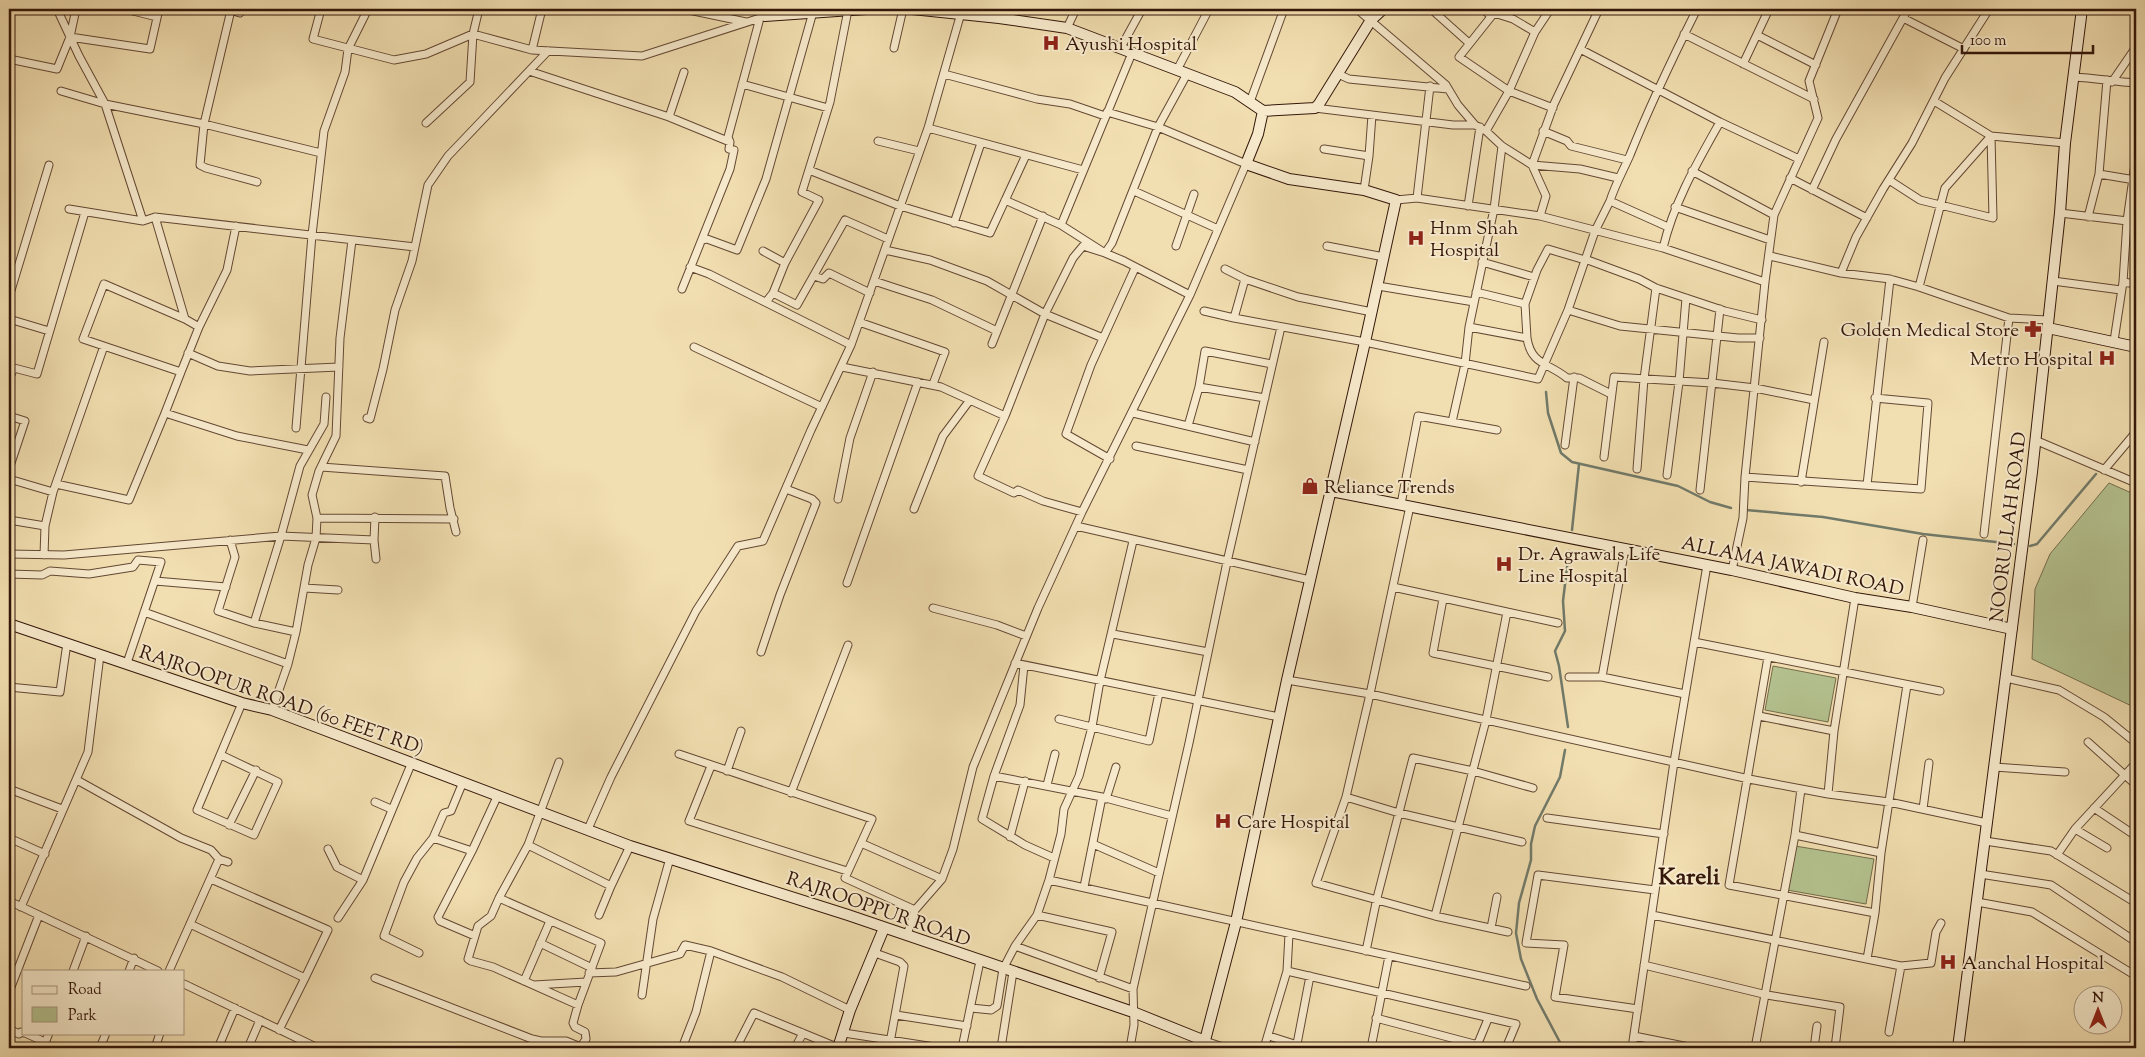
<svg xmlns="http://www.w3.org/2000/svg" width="2145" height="1057" font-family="'Sorts Mill Goudy',serif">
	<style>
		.green { fill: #b4c390; stroke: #746c4c }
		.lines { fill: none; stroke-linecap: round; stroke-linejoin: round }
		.stream { stroke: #717a6a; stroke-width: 2.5 }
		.street-casing { stroke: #634833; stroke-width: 9 }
		.secondary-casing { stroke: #331609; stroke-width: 12 }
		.street { stroke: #f7eacc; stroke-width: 7 }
		.secondary { stroke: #f7eacc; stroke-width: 10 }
		.labels { text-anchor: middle; stroke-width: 4; stroke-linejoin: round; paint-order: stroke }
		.poi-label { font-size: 19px; fill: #331609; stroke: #f7eacc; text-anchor: start }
		.street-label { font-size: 19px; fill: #331609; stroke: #f7eacc }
		.district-label { font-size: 24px; font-weight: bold; fill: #331609; stroke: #f7eacc }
	</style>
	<rect width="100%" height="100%" fill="#f2dfb1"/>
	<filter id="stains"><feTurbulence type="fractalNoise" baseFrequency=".004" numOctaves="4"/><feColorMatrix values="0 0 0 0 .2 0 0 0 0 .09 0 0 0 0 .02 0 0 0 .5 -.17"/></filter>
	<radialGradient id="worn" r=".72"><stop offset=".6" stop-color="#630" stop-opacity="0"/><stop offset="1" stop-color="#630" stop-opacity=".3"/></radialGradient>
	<path class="green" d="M2109,483L2136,495V708L2032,659L2035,589L2050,554Z
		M1773,666L1836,678L1828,722L1765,710Z
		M1795,846L1874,859L1866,904L1787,890Z"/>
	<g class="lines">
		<path class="stream" d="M1546,392L1548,413L1561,453L1572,462L1678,486L1710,502L1731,508
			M1746,510L1823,517L1923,534L2014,544
			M1572,530L1579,464
			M2030,546L2037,544L2096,474
			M1568,727L1559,666L1555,651L1565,631L1563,601L1569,551
			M1563,1048L1537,999L1521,959L1516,933L1519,903L1531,860V844L1535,826L1560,777L1565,750"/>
		<g class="street-casing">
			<path id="street" d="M57,9L79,56L105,104L143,221
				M125,9L157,17
				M226,9L240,13
				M321,9L313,39L394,60L426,54L473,34L470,82L426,123
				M479,9L473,34L532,50L642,56L763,17
				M684,9L746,22
				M1357,9L1446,85L1458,105L1475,125L1486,131L1502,146L1532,165L1580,169L1618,178
				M1431,9L1469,43
				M1483,9L1491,16L1494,13L1513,19L1535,32
				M231,10L204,124L200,165L206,168L257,182
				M1494,13L1459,57L1509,91L1553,108
				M1903,18L1964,49
				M1067,28L1076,9
				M1684,34L1814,99
				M1757,35L1816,65
				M70,37L150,49L159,9
				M894,48L903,9
				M1120,49L1142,9
				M1580,49L1720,122L1799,159
				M532,50L542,9
				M9,59L57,69L70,37L76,9
				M1743,64L1769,9
				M1177,70L1209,9
				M529,71L669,117L730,142L728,137L760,18
				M944,74L1037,99L1070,104L1105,116
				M1338,74L1349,79L1448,89
				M2074,77C2096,78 2115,82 2136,83
				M2112,82L2136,47
				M742,84L828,108
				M61,91L105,104L204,124L321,153
				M1934,101L1991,136L2065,143
				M1250,102L1284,9
				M1315,108L1453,125H1475
				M669,117L684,72
				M928,128L1083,170
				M1486,131L1509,91L1535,32L1549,11L1545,9
				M1543,131L1567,141L1571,146L1627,160
				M878,141L919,151
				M1324,149L1369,156L1364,190
				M1369,156L1372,115
				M809,170L900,206L990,233L1026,155
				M1692,171L1774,215
				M2099,174L2135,180
				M1790,178L1867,218
				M1889,180L1920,200L1993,218L1991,136L1945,188L1919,287
				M1812,190L1836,139L1908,9
				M1134,191L1218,229
				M1417,198L1430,86
				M1005,200L1061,225L1105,253L1124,261L1190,295
				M1396,200L1417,198L1540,216L1663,248L1765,282
				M1468,206L1480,127
				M1675,207L1770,240
				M69,209L143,221L155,217L415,247
				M2060,213L2136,222
				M1540,216L1546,196L1532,165L1554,104L1599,9
				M155,217L185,319L104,284L83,339L181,372L199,327
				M2088,217L2099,174L2107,80
				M954,223L981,143
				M1061,225L1132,53
				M1668,227L1610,201C1615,185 1623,171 1630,155C1650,105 1673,57 1697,9
				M702,240L707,239L737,250L766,179L813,12
				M1176,246L1194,194
				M1327,246L1384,257
				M1663,248C1674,202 1697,163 1720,122
				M885,250L930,260L987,281L1045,314L1103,338
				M763,251L785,263
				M1770,256L1841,273L1890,279L1919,287L2009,318L2048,320
				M1585,259L1639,279L1656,288L1725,311L1762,320
				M1482,262L1534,277
				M690,267L709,274L851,345
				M1225,269L1245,279L1234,318L1365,342L1538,379L1568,310L1595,231L1610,201
				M1841,273L1856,237L1883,189L1912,143L1945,78L1989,9
				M814,276L823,279L829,273L870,293
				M1245,279L1298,297L1372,312
				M874,281L932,300L997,331
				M2053,281L2121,290
				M2123,282L2136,284
				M1378,286L1474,302
				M682,289L730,169L734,150L729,149L730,142
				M1476,292L1525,304
				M773,293L797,305L845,220L888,239
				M9,297L49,165
				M766,302L773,293L785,263L819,200L802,192L830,102L848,10
				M1568,310L1620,326L1738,338H1760
				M1204,311L1234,318
				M9,319L49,331
				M185,319L199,327L227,270L236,226
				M859,322L945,352L933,384
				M1469,327L1527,338L1525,304L1537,270L1548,249L1585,260
				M1527,338C1531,365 1549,363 1567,378H1579L1611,394
				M2114,341L2123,282L2127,221L2136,157
				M992,344L1043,216
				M694,347L822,407
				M188,353L218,366L250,371L339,367
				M842,367L941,387L1005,416
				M9,379L14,368L37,374L85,212
				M1199,387L1265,398
				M165,413L181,372
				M1133,413L1255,442
				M9,416L25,421L9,469
				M367,418L370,419L383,369L395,310L412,261L428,185L448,156L548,51
				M1452,422L1465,364L1469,327L1494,209L1502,146
				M1188,426L1199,387L1205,351L1272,364
				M296,428L312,235L324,131L345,72L348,49L368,9
				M2035,440L2136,483
				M1565,445L1574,377
				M1136,446L1248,470
				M1604,457L1614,377L1712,383L1755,388L1814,400
				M1110,459L1066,434L1091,365L1135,268
				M321,467L445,476L450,508L456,532
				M1637,469L1644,379L1656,288
				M2104,470L2136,432
				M1667,475L1679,382L1686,298
				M1745,477L1921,489L1928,403L1875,398
				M9,479L53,492
				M1801,482L1824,342
				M56,484L129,500L165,413L237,436L308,450
				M1867,485L1890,279
				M1700,490L1720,309
				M838,499L850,438L873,372
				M1401,504L1418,416L1497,430
				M1410,506L1370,694L1346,797L1316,883L1435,916
				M914,509L943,436L970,400
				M1082,512L1043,501L1018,490L1014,493L978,476L1005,416L1045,314L1073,258L1083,246L1105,253L1112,243L1158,127L1187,74
				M375,517L374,540L376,559
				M317,518L454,519
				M9,520L45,526
				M1076,526L1310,580
				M1984,534L2009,318
				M230,540L235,557L218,611L254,623L296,632L308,565L316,538L317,518L312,495L319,471L336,436L340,338L352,240
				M9,554L64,555L281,536L374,540
				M44,555L45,526L53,492L104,346
				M1732,570L1743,518L1745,477L1765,282L1774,215L1818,118L1809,81L1838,9
				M9,574L42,575L50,571L89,574L133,567L138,560L161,562L127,663
				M155,581L226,587
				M847,583L918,382
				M1393,587L1507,612L1486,720L1435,916L1508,932
				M304,588L338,590
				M1443,599L1433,653L1548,677
				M1912,607L1923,540
				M933,608L997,625L1026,636
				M144,612L288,664L272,710
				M1507,612L1558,623
				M254,623L281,536L300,466L324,424L326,397
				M1113,634L1208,652
				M1694,642L1940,691
				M761,652L780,595L816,503L812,499L786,489
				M1768,657L1729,885L1875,913
				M1015,663L1279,717
				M288,664L296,632
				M1024,665L1020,705L994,776L982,819L1025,845L1054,858
				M1569,677H1602L1685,694
				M1602,677L1625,549
				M2006,678L2059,690L2104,717L2136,743
				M1287,680L1370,694L1749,779L1828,794L1889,802L1987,823
				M9,687L60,692L67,643
				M1759,716L1834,731
				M1059,719L1149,741L1159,693
				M2088,742L2136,785
				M679,754L872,819L845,878L915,910
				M221,755L278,782L254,835L197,810L242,703
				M711,766L689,821L847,871
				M1994,767L2065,772
				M727,771L741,731
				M994,776L1102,797L1172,816
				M77,780L181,838L211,850L219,859L228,862
				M1047,785L1055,754
				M9,789L62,809
				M791,793L848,645
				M1828,794L1834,731L1855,598
				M497,797L472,851L438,917L440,921L475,936L478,926L491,916L499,898L528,845L559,762
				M1346,797L1399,813L1522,842
				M1106,799L1116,767
				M375,802L391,809
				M2094,808L2136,836
				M1923,809L1929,763
				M1547,818L1664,834
				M229,825L256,770
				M588,829L611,777L696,611L738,546L763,541L811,430L851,345L928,128L961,13
				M2075,829L2107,848
				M1795,835L1881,853
				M1010,837L1025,781
				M9,838L45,854
				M433,838L472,851
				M1985,841L2051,851L2136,903
				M861,843L942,879
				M1093,844L1159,873
				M528,845L611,886L630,846
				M328,849L337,867L363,880
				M2057,855L2075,829L2136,763
				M1980,874L2051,885L2136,942
				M1049,880L1526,986
				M1084,887L1102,797
				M9,901L158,971
				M1977,902L2032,912L2136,976
				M21,907L88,752L100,655
				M599,915L611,886
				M1037,915L1112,932L1099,978
				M1652,915L1901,966L1931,963L1936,932L1941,923
				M338,918L363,880L412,762
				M190,924L305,978L328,930L211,879
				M1491,928L1497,897
				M907,935L915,910L942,879L953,849L973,767L1038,608L1082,512L1190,295L1246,164L1158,127L1107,112
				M475,936L468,959L471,961L493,967L578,1005L601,943L499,898
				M540,943L592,968
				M1015,946L1133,989
				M1366,951L1377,898L1413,758L1473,771L1533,788
				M419,953L384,936L404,882L417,858L433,838L444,813L451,811L463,782
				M875,953L900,962L904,966L889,1048
				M1867,959L1875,913L1881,853L1907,685
				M1644,965L1767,995L1840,1007L1835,1048
				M73,971L86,936
				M129,971L134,958
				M169,971L219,859
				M1287,971L1516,1024L1506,1048
				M589,973L616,972L680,954L685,945L711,951
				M375,978L532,1039L541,1041H566L583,1048
				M524,981L550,921
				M184,984L318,1048
				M534,985L586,982
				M9,992L39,915
				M642,995L653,919L670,858
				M578,1005L573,1023L575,1027L585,1032L586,1039L580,1048
				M971,1008L991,1010L997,1006L1003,969L1015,946L1037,915L1049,880L1061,834L1064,809L1079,776L1092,727L1100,681L1133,541
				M1638,1009L1555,997L1564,945L1526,943L1538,875L1655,890
				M896,1015L967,1026
				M1376,1018L1478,1045
				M9,1029L19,1034L21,1032L24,1033
				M279,1030L305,978
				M1889,1032L1901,966
				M25,1033L45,1042
				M844,1033L941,1048
				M1269,1036L1307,1048
				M1634,1036L1694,1048
				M1205,1041L1226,1048
				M1297,1044L1310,976
				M43,1048L49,1033
				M100,1048L106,1033
				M155,1048L160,1033
				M218,1048L235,1008
				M248,1048L260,1020
				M682,1048L696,1012L711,951L782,977L850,1010
				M736,1048L754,1013L839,1048
				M795,1048L803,1033
				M962,1048L980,961
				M1001,1048L1013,972
				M1130,1048L1134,1025L1133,989L1189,743L1227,562L1281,327
				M1264,1048L1287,971L1289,934
				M1371,1048L1389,956
				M1476,1048L1488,1019
				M1632,1048L1674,762L1707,565
				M1755,1048L1795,835L1801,789
				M1814,1048L1817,1026"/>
		</g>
		<g class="secondary-casing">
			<path id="secondary" d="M767,9L765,16L866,9
				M912,9L999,18L1067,28L1235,92L1263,111L1258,134L1246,164L1289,179L1364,190L1396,200L1365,342L1287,680L1236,922L1203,1048
				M1263,111L1315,108L1319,104L1371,20L1383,9
				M2048,328L2136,347
				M1331,491L1732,570L1855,598L1912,607L2012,629
				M9,624L242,703L272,710L630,846L848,915L1133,1012L1205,1041
				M838,1048L850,1010L884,928
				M1958,1048L2032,472L2060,213L2065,143L2082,9"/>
		</g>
		<use href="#street" class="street"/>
		<use href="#secondary" class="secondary"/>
	</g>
	<defs>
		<g id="hospital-bare" transform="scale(1.35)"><path d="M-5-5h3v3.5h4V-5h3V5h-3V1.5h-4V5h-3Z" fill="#8f2418" stroke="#f7eacc" stroke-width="2.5" paint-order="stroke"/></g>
		<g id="pharmacy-bare" transform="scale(1.35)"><path d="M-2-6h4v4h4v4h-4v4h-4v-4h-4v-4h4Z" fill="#8f2418" stroke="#f7eacc" stroke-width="2.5" paint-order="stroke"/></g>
		<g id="shop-bare" transform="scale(1.35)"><path d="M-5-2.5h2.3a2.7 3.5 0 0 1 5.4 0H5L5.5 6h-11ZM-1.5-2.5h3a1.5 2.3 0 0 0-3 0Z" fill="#8f2418" stroke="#f7eacc" stroke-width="2.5" paint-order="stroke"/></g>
	</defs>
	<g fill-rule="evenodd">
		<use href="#hospital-bare" x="1051" y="43"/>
		<use href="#hospital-bare" x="1416" y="238"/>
		<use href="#pharmacy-bare" x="2033" y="329"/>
		<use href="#hospital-bare" x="2107" y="358"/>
		<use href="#shop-bare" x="1310" y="486"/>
		<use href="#hospital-bare" x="1504" y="564"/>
		<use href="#hospital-bare" x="1223" y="821"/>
		<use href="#hospital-bare" x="1948" y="962"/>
	</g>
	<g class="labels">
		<g class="poi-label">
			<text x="1065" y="50">Ayushi Hospital</text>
			<text x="1430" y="234">Hnm Shah<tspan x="1430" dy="22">Hospital</tspan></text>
			<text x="2019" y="336" text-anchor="end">Golden Medical Store</text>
			<text x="2093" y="365" text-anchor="end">Metro Hospital</text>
			<text x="1324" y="493">Reliance Trends</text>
			<text x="1518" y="560">Dr. Agrawals Life<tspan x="1518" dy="22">Line Hospital</tspan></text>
			<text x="1237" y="828">Care Hospital</text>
			<text x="1962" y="969">Aanchal Hospital</text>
		</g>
		<g class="street-label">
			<text transform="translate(2007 527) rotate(-83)" y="7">NOORULLAH ROAD</text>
			<text transform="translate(1793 565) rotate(12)" y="7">ALLAMA JAWADI ROAD</text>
			<text transform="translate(282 699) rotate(19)" y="7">RAJROOPUR ROAD (60 FEET RD)</text>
			<text transform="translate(879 908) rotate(19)" y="7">RAJROOPPUR ROAD</text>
		</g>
		<g class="district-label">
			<text x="1689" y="884">Kareli</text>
		</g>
	</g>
	<rect width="2145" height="1057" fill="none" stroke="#f2dfb1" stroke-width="30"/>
	<rect x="10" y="10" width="2125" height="1037" fill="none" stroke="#331609" stroke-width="2.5"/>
	<rect x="15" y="15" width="2115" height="1027" fill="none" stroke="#331609"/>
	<rect x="22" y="970" width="162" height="65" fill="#f7eacc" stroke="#a9957e"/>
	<rect x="32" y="986" width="25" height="8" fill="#f7eacc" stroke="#a9957e"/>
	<text x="68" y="994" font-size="15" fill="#331609">Road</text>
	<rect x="32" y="1007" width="25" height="15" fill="#b4c390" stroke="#a9957e"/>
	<text x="68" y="1020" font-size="15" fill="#331609">Park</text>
	<g transform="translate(2098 1010)"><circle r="24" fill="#f7eacc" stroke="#a9957e"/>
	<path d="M0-4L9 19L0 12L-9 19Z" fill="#8f2418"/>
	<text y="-8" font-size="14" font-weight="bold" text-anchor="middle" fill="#331609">N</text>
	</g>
	<path d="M1962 45v8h131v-8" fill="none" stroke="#331609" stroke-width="2.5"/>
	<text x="1970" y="45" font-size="15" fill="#331609" stroke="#f7eacc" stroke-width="4" paint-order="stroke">100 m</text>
	<rect width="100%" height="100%" filter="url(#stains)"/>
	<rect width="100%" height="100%" fill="url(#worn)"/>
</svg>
